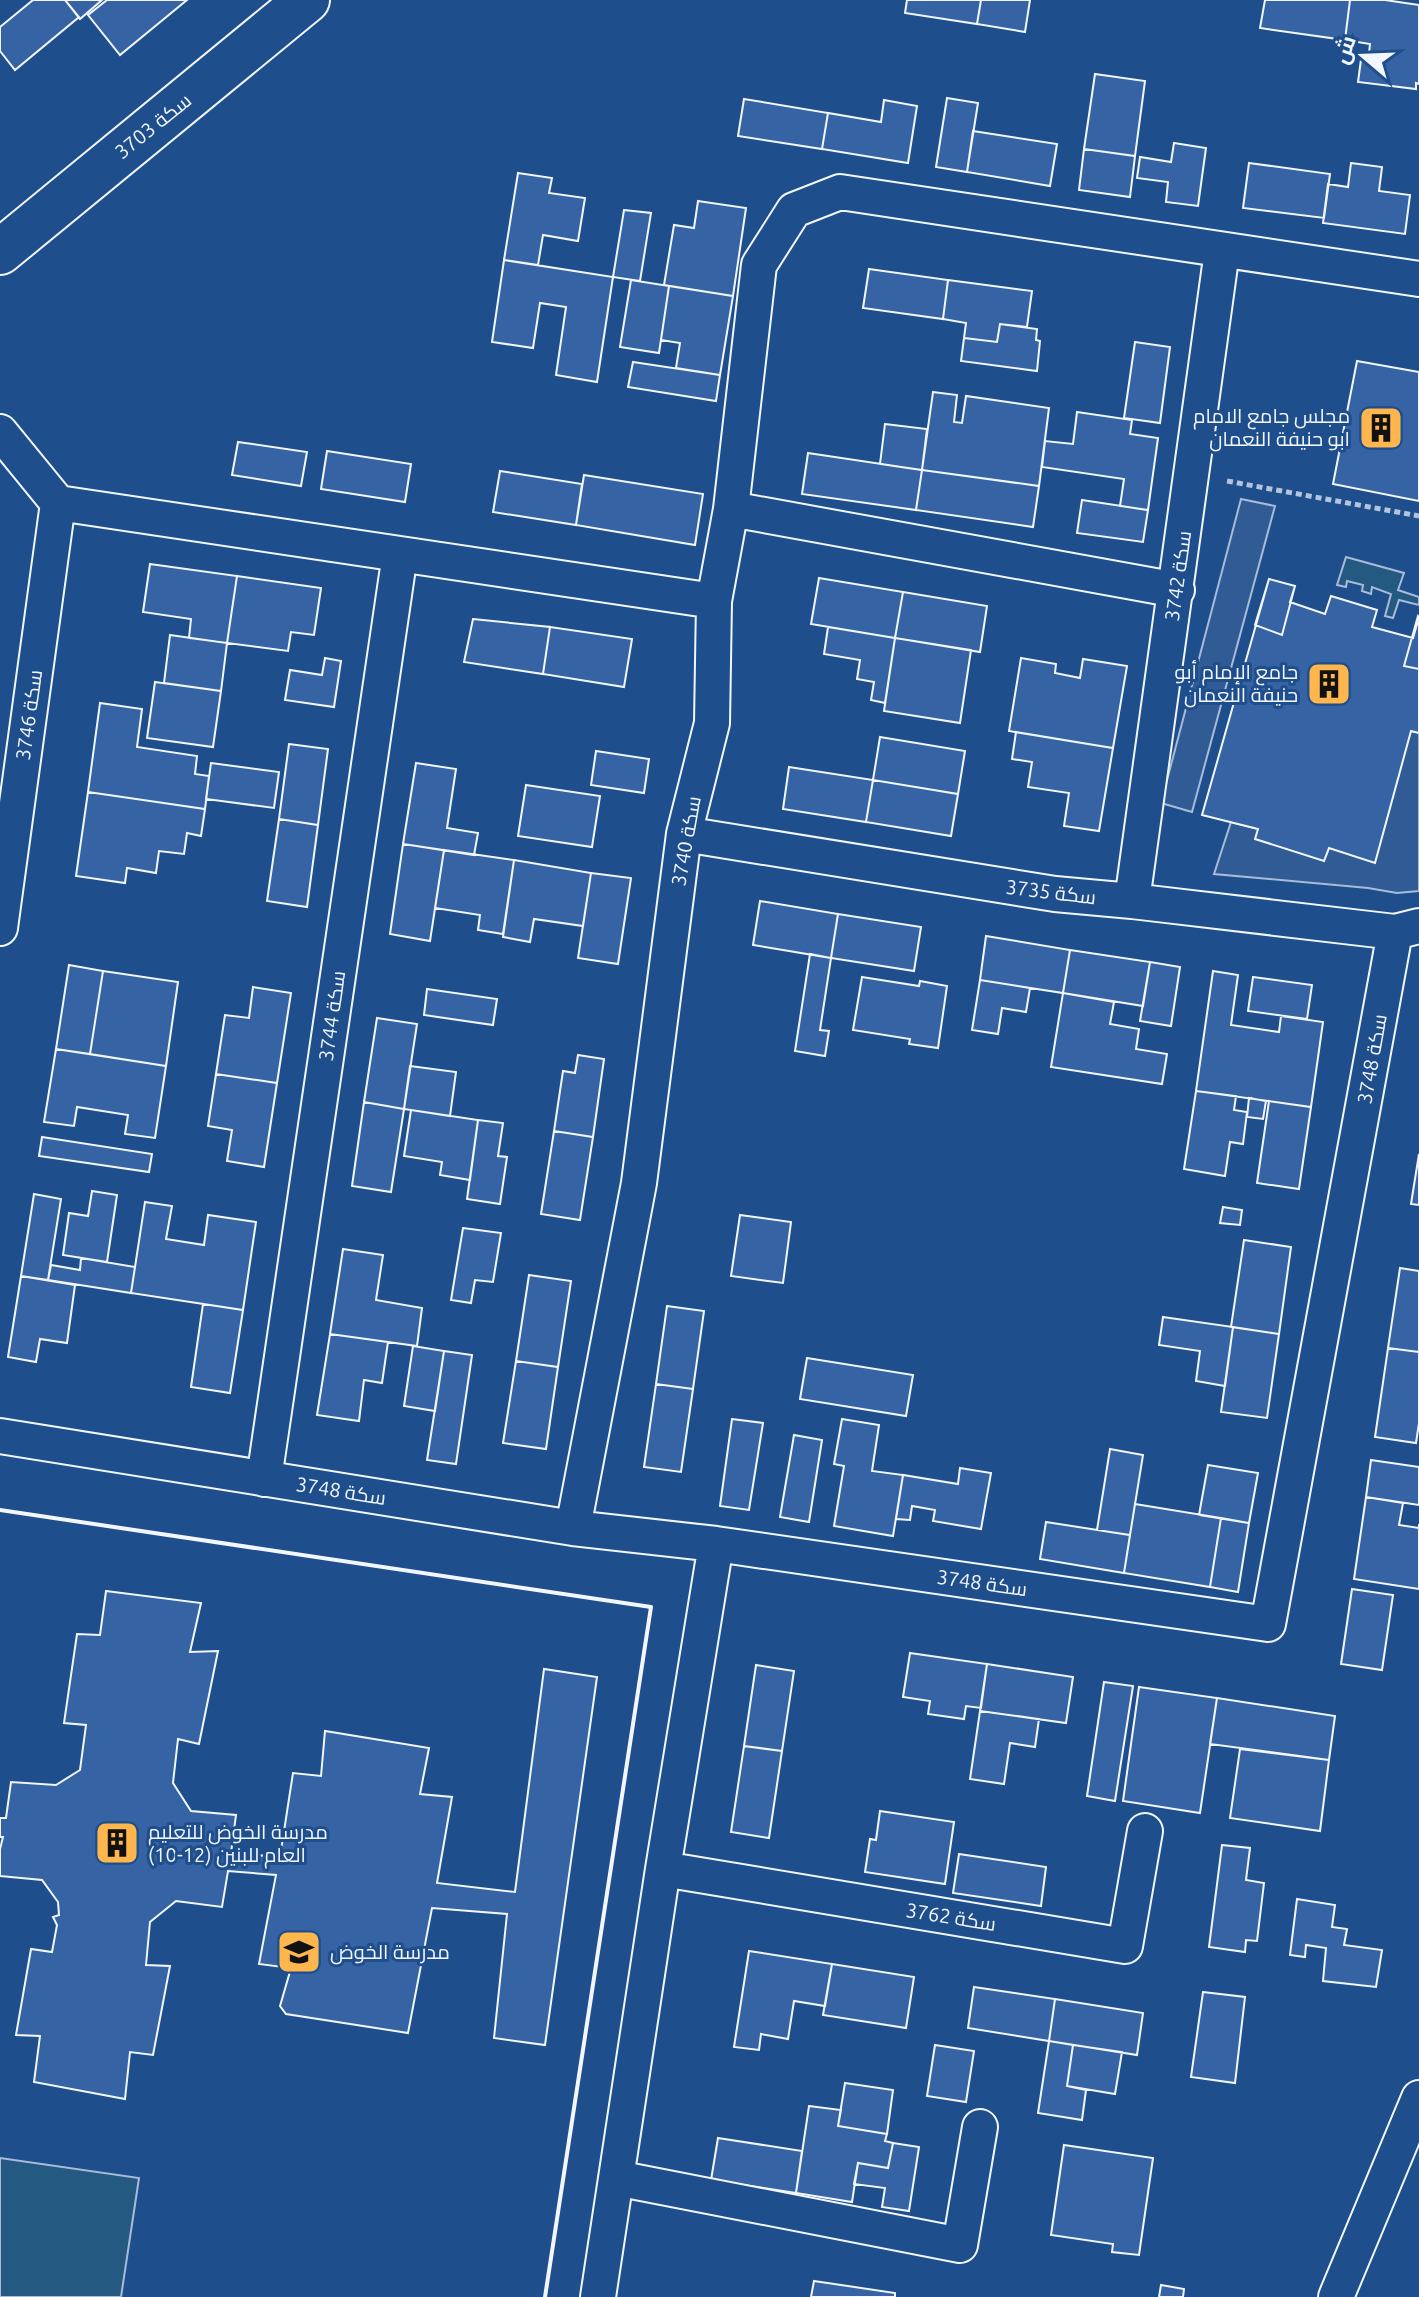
<svg xmlns="http://www.w3.org/2000/svg" width="1419" height="2297" font-family="Ubuntu,Cairo,sans-serif">
	<style>
		.green { fill: #245a82; stroke: #a8bbd7; stroke-width: 2 }
		.parking { fill: #305b95; stroke: #a8bbd7; stroke-width: 2 }
		.building { fill: #3563a3; stroke: #f2f6ff; stroke-width: 2 }
		.lines { fill: none; stroke-linecap: round; stroke-linejoin: round }
		.minor-casing { stroke: #f2f6ff; stroke-width: 38 }
		.tertiary-casing { stroke: #f2f6ff; stroke-width: 48 }
		.path { stroke: #b3c4dc; stroke-width: 5; stroke-dasharray: 6 4; stroke-linecap: butt }
		.minor { stroke: #1f4e8c; stroke-width: 34 }
		.tertiary { stroke: #1f4e8c; stroke-width: 44 }
		.wall { stroke: #f2f6ff; stroke-width: 4 }
		.labels { text-anchor: middle; stroke-width: 6; stroke-linejoin: round; paint-order: stroke }
		.street-label { font-size: 20px; fill: #f2f6ff; stroke: #1f4e8c }
		.poi-label { font-size: 20px; fill: #f2f6ff; stroke: #1f4e8c; text-anchor: end }
	</style>
	<rect width="100%" height="100%" fill="#1f4e8c"/>
	<path class="green" d="M1346,557L1404,573L1398,590L1419,597V605L1399,600L1393,618L1385,616L1391,594L1372,587L1371,594L1362,591L1363,585L1347,581L1346,587L1337,585Z
		M0,2158L139,2178L121,2297H0Z"/>
	<path class="parking" d="M1241,499L1275,506L1192,812L1161,803Z
		M1411,731L1419,733V891L1397,893L1368,888L1214,874L1231,822L1258,829L1324,860L1329,848Z"/>
	<path class="building" d="M33,0H65L79,17L15,70L0,51V27Z
		M65,0H102L80,19Z
		M107,0H187L120,55L88,15Z
		M907,0H981L977,24L905,13Z
		M981,0H1030L1025,32L977,24Z
		M1265,0H1350L1345,40L1260,28Z
		M1350,0H1385L1419,5V84L1416,83V89L1358,82L1362,52L1369,53L1370,44L1345,40Z
		M1095,74L1145,81L1135,156L1084,149Z
		M947,98L978,103L967,172L936,167Z
		M744,99L828,113L822,149L738,136Z
		M884,100L917,106L908,163L822,149L828,113L881,122Z
		M973,131L1057,144L1050,186L967,172Z
		M1174,143L1206,148L1198,206L1166,202L1168,182L1137,178L1140,157L1171,162Z
		M1084,149L1135,156L1130,197L1079,190Z
		M1249,163L1330,174L1324,218L1243,208Z
		M1351,163L1382,167L1379,191L1410,195L1405,234L1323,223L1328,184L1348,187Z
		M518,173L552,178L549,193L585,198L578,241L543,235L538,265L504,260Z
		M698,201L746,208L733,296L664,285L674,225L694,228Z
		M624,210L651,213L640,281L613,277Z
		M504,260L613,277L597,382L556,375L566,307L540,303L533,348L492,342Z
		M869,269L948,280L943,319L863,308Z
		M631,280L669,286L659,353L620,347Z
		M948,280L1032,291L1027,327L1000,324L997,342L964,338L966,323L943,319Z
		M669,286L733,296L720,375L676,368L680,343L661,340Z
		M1000,324L1037,329L1036,340L1040,341L1037,371L961,361L964,338L997,342Z
		M1135,342L1170,347L1160,423L1124,418Z
		M1357,361L1419,372V501L1333,484Z
		M633,362L720,375L716,401L628,387Z
		M933,392L957,395L954,422L962,423L966,396L1049,408L1039,486L922,470Z
		M1077,412L1132,420L1130,434L1158,438L1148,510L1120,506L1124,479L1042,467L1045,441L1073,444Z
		M885,424L927,429L922,470L880,464Z
		M238,442L307,452L301,486L232,475Z
		M327,451L411,464L405,502L321,489Z
		M808,453L922,470L916,510L802,494Z
		M922,470L1039,486L1033,527L916,510Z
		M500,471L582,484L576,525L493,512Z
		M584,475L703,494L695,545L576,525Z
		M1082,500L1148,510L1143,542L1077,533Z
		M150,564L237,576L227,643L189,638L191,619L143,612Z
		M237,576L321,588L314,635L291,632L288,651L227,643Z
		M819,578L903,592L895,638L811,624Z
		M1269,579L1295,586L1290,602L1325,614L1331,596L1377,610L1372,627L1413,638L1419,617V733L1411,731L1375,863L1329,848L1324,861L1255,839L1258,829L1202,815Z
		M1269,579L1295,586L1282,635L1255,625Z
		M903,592L987,606L980,652L895,638Z
		M1418,616L1419,617V669L1404,666Z
		M473,619L550,627L543,674L464,662Z
		M550,627L632,639L624,687L543,674Z
		M828,627L895,638L885,703L871,700L874,682L857,679L860,660L824,654Z
		M170,635L227,643L221,691L164,683Z
		M895,638L971,650L960,723L884,711Z
		M325,658L341,661L334,707L285,700L290,670L322,675Z
		M1021,658L1056,664L1055,673L1080,678L1083,659L1127,666L1113,748L1009,731Z
		M155,682L221,691L213,747L147,738Z
		M100,703L142,709L137,747L197,756L195,774L209,776L205,809L88,792Z
		M1016,732L1113,748L1099,831L1064,826L1069,793L1028,787L1032,762L1012,759Z
		M880,737L965,751L958,794L873,780Z
		M289,744L328,749L318,825L279,819Z
		M596,751L649,759L644,793L591,785Z
		M211,763L279,772L274,808L206,799Z
		M416,763L456,769L447,828L478,833L474,855L403,844Z
		M789,767L873,780L866,822L783,809Z
		M873,780L958,794L951,836L866,822Z
		M526,785L600,796L592,847L518,836Z
		M88,792L205,809L201,836L187,833L184,854L159,851L156,873L127,868L125,883L76,876Z
		M279,819L318,825L307,907L267,901Z
		M403,844L444,850L430,941L390,934Z
		M444,850L514,860L503,934L478,930L480,915L435,908Z
		M514,860L591,873L583,926L534,919L530,942L503,937Z
		M591,873L631,878L618,964L578,958Z
		M760,901L838,914L831,958L753,945Z
		M838,914L921,927L914,971L831,958Z
		M986,936L1070,950L1063,993L980,980Z
		M1070,950L1150,962L1143,1006L1063,993Z
		M810,954L831,958L820,1030L829,1031L825,1056L795,1051Z
		M1150,962L1180,967L1171,1026L1140,1021Z
		M69,965L103,971L90,1054L56,1049Z
		M103,971L178,982L166,1066L90,1054Z
		M1213,971L1238,975L1231,1025L1279,1032L1281,1016L1323,1022L1311,1107L1196,1091Z
		M862,977L919,986L920,981L947,986L938,1048L909,1044L910,1039L853,1030Z
		M1253,977L1312,985L1307,1019L1248,1011Z
		M980,980L1030,988L1026,1012L1002,1008L998,1034L972,1030Z
		M253,987L291,993L277,1083L216,1074L225,1015L249,1018Z
		M427,989L497,999L493,1025L424,1015Z
		M1063,993L1114,1002L1110,1024L1139,1029L1136,1049L1167,1054L1162,1084L1051,1067Z
		M377,1018L417,1024L404,1109L364,1102Z
		M56,1049L166,1066L155,1138L125,1134L128,1115L77,1107L74,1126L44,1122Z
		M578,1055L604,1059L593,1137L554,1131L563,1071L575,1073Z
		M410,1066L456,1072L450,1116L404,1109Z
		M216,1074L277,1083L264,1167L227,1161L232,1130L208,1126Z
		M1196,1091L1236,1096L1234,1110L1247,1112L1243,1144L1230,1142L1225,1176L1184,1169Z
		M1249,1098L1266,1101L1263,1119L1247,1117Z
		M1269,1101L1311,1107L1299,1189L1257,1183Z
		M364,1102L404,1109L391,1192L352,1186Z
		M411,1110L478,1120L470,1180L440,1175L442,1162L404,1156Z
		M478,1120L503,1123L498,1156L507,1157L500,1204L467,1199Z
		M554,1131L593,1137L580,1220L541,1214Z
		M42,1137L152,1154L149,1172L39,1156Z
		M1419,1154V1205L1411,1204Z
		M92,1191L117,1195L107,1262L63,1255L69,1213L88,1216Z
		M34,1194L61,1199L48,1280L21,1276Z
		M145,1202L172,1206L166,1239L204,1245L208,1215L256,1222L243,1310L131,1293Z
		M1223,1207L1242,1210L1240,1225L1220,1223Z
		M740,1215L791,1222L783,1283L731,1276Z
		M463,1228L501,1233L493,1282L475,1280L471,1303L451,1300Z
		M1244,1240L1291,1247L1279,1334L1231,1327Z
		M343,1249L383,1255L376,1300L422,1308L417,1346L330,1334Z
		M81,1258L135,1267L131,1293L48,1280L51,1265L80,1270Z
		M1400,1268L1419,1271V1352L1388,1348Z
		M529,1275L571,1281L558,1367L516,1361Z
		M21,1276L75,1285L67,1343L40,1339L36,1362L8,1357Z
		M203,1304L243,1310L230,1393L191,1387Z
		M667,1306L704,1311L693,1389L656,1384Z
		M1163,1317L1233,1327L1225,1386L1196,1381L1200,1351L1159,1345Z
		M1233,1327L1279,1334L1267,1418L1221,1412Z
		M330,1334L388,1342L382,1383L364,1380L359,1421L317,1415Z
		M413,1346L444,1351L435,1411L404,1406Z
		M1388,1348L1419,1352V1423L1416,1443L1375,1437Z
		M444,1351L472,1355L456,1464L427,1460Z
		M807,1358L913,1375L906,1416L800,1399Z
		M516,1361L558,1367L546,1449L503,1443Z
		M656,1384L693,1389L681,1472L644,1467Z
		M732,1419L763,1423L749,1510L720,1506Z
		M842,1419L879,1425L872,1471L903,1475L893,1536L834,1526L844,1466L834,1464Z
		M794,1435L822,1440L809,1522L780,1517Z
		M1110,1449L1143,1455L1130,1535L1097,1530Z
		M1371,1460L1419,1467V1505L1366,1497Z
		M1208,1465L1258,1473L1249,1523L1199,1515Z
		M960,1468L991,1473L981,1529L933,1521L935,1510L912,1506L910,1520L896,1519L903,1475L958,1484Z
		M1366,1497L1403,1503L1399,1525L1419,1528V1524V1589L1354,1579Z
		M1135,1504L1221,1518L1210,1587L1124,1573Z
		M1221,1518L1249,1523L1238,1592L1210,1587Z
		M1046,1522L1130,1535L1124,1573L1040,1559Z
		M1352,1589L1393,1595L1382,1670L1341,1664Z
		M106,1591L201,1603L190,1652L218,1651L199,1744L178,1739L173,1783L191,1811L236,1815L231,1853L280,1857L293,1773L321,1776L325,1731L429,1748L420,1794L452,1797L437,1883L515,1892L544,1669L597,1677L545,2045L494,2038L507,1914L432,1908L408,2033L286,2014L280,2006L291,1968L259,1964L276,1875L228,1871L222,1907L176,1901L150,1922L146,1965L170,1966L153,2055L130,2052L125,2099L34,2082L40,2036L16,2035L31,1949L52,1952L57,1925L53,1917L59,1915L58,1902L42,1880L0,1876V1849L3,1837H0V1818H6L11,1782L56,1785L80,1770L86,1725L64,1723L77,1634L100,1635Z
		M910,1653L987,1664L981,1708L966,1706L964,1719L928,1714L930,1701L903,1697Z
		M987,1664L1073,1677L1066,1723L980,1711Z
		M756,1665L794,1671L782,1751L744,1746Z
		M1104,1682L1133,1686L1115,1801L1087,1796Z
		M1139,1687L1217,1698L1200,1813L1123,1801Z
		M1217,1698L1335,1716L1329,1760L1210,1744Z
		M980,1711L1039,1719L1035,1747L1010,1743L1004,1784L970,1779Z
		M744,1746L782,1751L769,1838L731,1832Z
		M1240,1749L1329,1760L1320,1831L1230,1818Z
		M880,1811L954,1822L945,1884L865,1872L870,1839L876,1840Z
		M1222,1845L1250,1848L1246,1880L1264,1883L1257,1941L1246,1940L1245,1952L1209,1947Z
		M959,1854L1046,1867L1041,1906L953,1893Z
		M1297,1899L1335,1905L1332,1927L1347,1929L1344,1945L1382,1950L1376,1987L1323,1981L1326,1948L1306,1945L1305,1957L1290,1955Z
		M749,1951L832,1964L825,2006L794,2001L788,2039L761,2034L759,2050L734,2047Z
		M832,1964L914,1977L906,2028L823,2015Z
		M974,1987L1055,1999L1049,2041L968,2028Z
		M1203,1992L1245,1997L1235,2083L1191,2077Z
		M1055,1999L1143,2013L1137,2055L1049,2041Z
		M1049,2041L1073,2045L1067,2086L1086,2090L1082,2120L1038,2113Z
		M935,2045L974,2051L966,2102L927,2096Z
		M1073,2045L1122,2052L1115,2094L1067,2086Z
		M845,2083L893,2090L887,2134L838,2126Z
		M809,2106L841,2110L838,2126L887,2134L885,2141L893,2143L888,2168L858,2163L852,2202L796,2193Z
		M718,2138L802,2151L796,2193L711,2180Z
		M893,2143L919,2147L909,2211L882,2207L885,2188L854,2184L858,2163L888,2168Z
		M1064,2145L1153,2158L1139,2255L1112,2252L1113,2244L1051,2235Z
		M814,2281L895,2293V2297H811Z
		M1161,2285L1184,2289L1183,2297H1159Z"/>
	<g class="lines">
		<g class="minor-casing">
			<path id="minor" d="M0,432L58,503L714,601
				M731,509L1177,590
				M684,834L1055,894L1132,901L1395,932L1419,926
				M1132,901L1222,251
				M0,928L58,503
				M0,1436L573,1528L716,1544L1268,1624L1395,932
				M264,1479L400,554
				M573,1528L639,1183L684,834L712,723L714,601L731,509L759,265L794,210L840,192L1419,279
				M663,1869L1125,1946L1145,1831
				M616,2178L960,2245L980,2127
				M598,2297L663,1869L716,1544
				M1336,2297L1419,2098"/>
		</g>
		<g class="tertiary-casing">
			<path id="tertiary" d="M0,252L307,0"/>
		</g>
		<path class="path" d="M1227,481L1419,516"/>
		<use href="#minor" class="minor"/>
		<use href="#tertiary" class="tertiary"/>
		<path class="wall" d="M0,1510L651,1607L545,2297"/>
	</g>
	<defs>
		<g id="building-square" transform="scale(2.3)"><rect x="-9" y="-9" width="18" height="18" rx="4" fill="#ffb74d" stroke="#1f4e8c"/><path d="M-4-6H4V6H1V3H-1V6H-4ZM-2.5-4.3h1.7v1.8h-1.7ZM.8-4.3h1.7v1.8H.8ZM-2.5-1h1.7V.8h-1.7ZM.8-1h1.7V.8H.8Z" fill="#111"/></g>
		<g id="school-square" transform="scale(2.3)"><rect x="-9" y="-9" width="18" height="18" rx="4" fill="#ffb74d" stroke="#1f4e8c"/><path d="M0-5L7-2L0 1L-7-2ZM-4 1L0 2.5L4 1V4Q0 6-4 4Z" fill="#111"/></g>
	</defs>
	<g fill-rule="evenodd">
		<use href="#building-square" x="1381" y="428"/>
		<use href="#building-square" x="1329" y="684"/>
		<use href="#building-square" x="117" y="1843"/>
		<use href="#school-square" x="299" y="1952"/>
	</g>
	<g class="labels">
		<g class="street-label">
			<text transform="translate(153 126) rotate(-39)" y="7">سكة 3703</text>
			<text transform="translate(1178 576) rotate(-82)" y="7">سكة 3742</text>
			<text transform="translate(29 715) rotate(-82)" y="7">سكة 3746</text>
			<text transform="translate(686 841) rotate(-80)" y="7">سكة 3740</text>
			<text transform="translate(1051 892) rotate(7)" y="7">سكة 3735</text>
			<text transform="translate(332 1016) rotate(-82)" y="7">سكة 3744</text>
			<text transform="translate(1372 1059) rotate(-80)" y="7">سكة 3748</text>
			<text transform="translate(341 1491) rotate(9)" y="7">سكة 3748</text>
			<text transform="translate(982 1583) rotate(8)" y="7">سكة 3748</text>
			<text transform="translate(951 1917) rotate(9)" y="7">سكة 3762</text>
		</g>
		<g class="poi-label">
			<text x="1350" y="423">مجلس جامع الامام<tspan x="1350" dy="23">ابو حنيفة النعمان</tspan></text>
			<text x="1298" y="679">جامع الإمام أبو<tspan x="1298" dy="23">حنيفة النعمان</tspan></text>
			<text x="148" y="1839" text-anchor="start">مدرسة الخوض للتعليم<tspan x="148" dy="23">العام للبنين (12-10)</tspan></text>
			<text x="330" y="1959" text-anchor="start">مدرسة الخوض</text>
		</g>
	</g>
	<g transform="translate(1363 56) rotate(289)" stroke="#1f4e8c" stroke-width="6" paint-order="stroke">
	<path d="M0-6L14 30L0 20L-14 30Z" fill="#f2f6ff"/>
	<text y="-12" font-size="22" font-weight="bold" text-anchor="middle" fill="#f2f6ff">ش</text>
	</g>
</svg>
